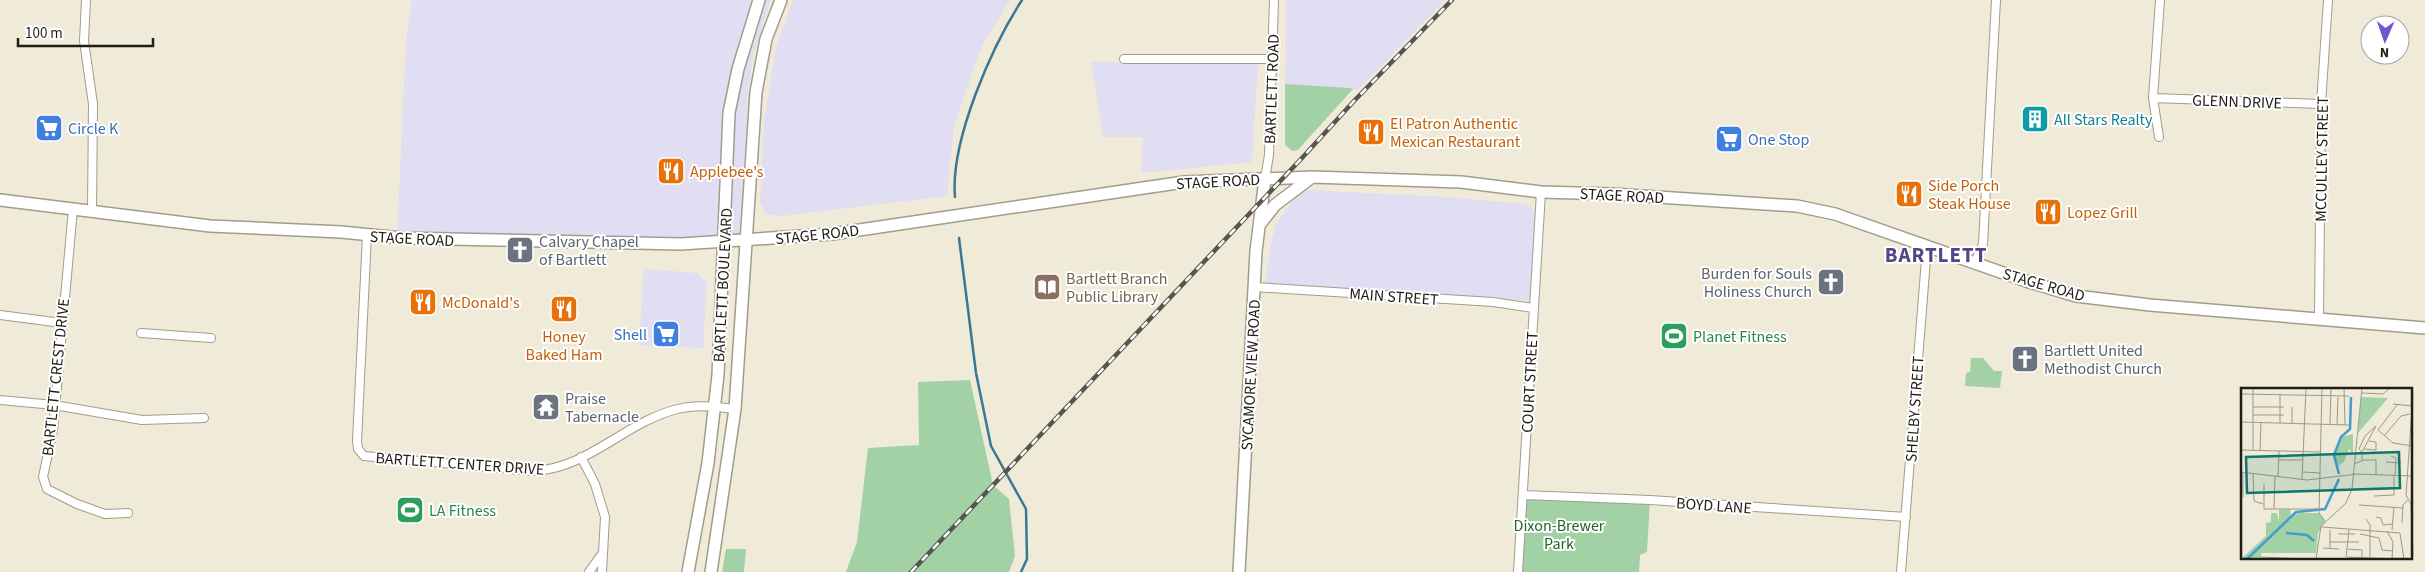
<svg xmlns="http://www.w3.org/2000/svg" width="2425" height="572" font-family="'Source Sans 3',sans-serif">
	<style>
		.commercial { fill: #e1ddf2 }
		.green { fill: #a3d1a6 }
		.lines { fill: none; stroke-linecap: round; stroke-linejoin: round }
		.stream { stroke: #3a7696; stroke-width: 2.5 }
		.street-casing { stroke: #a29c8c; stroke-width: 10 }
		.secondary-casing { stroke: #a29c8c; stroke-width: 14 }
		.street { stroke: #fff; stroke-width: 8 }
		.secondary { stroke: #fff; stroke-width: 11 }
		.rail-casing { stroke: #59554c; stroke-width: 4.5 }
		.rail { stroke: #fff; stroke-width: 2.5; stroke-dasharray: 8; stroke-linecap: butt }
		.labels { text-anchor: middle; stroke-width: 4; stroke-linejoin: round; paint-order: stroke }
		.street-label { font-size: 16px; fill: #201d17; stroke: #fff }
		.culture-label { font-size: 16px; fill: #0d838f; stroke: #fff; text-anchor: start }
		.food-label { font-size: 16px; fill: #c56008; stroke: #fff; text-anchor: start }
		.shop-label { font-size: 16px; fill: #366cbe; stroke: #fff; text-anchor: start }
		.worship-label { font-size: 16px; fill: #5b616d; stroke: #fff; text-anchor: start }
		.education-label { font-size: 16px; fill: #785e54; stroke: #fff; text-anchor: start }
		.leisure-label { font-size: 16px; fill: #27864d; stroke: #fff; text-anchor: start }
		.park-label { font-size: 16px; fill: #20642c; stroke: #fff }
		.district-label { font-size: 21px; font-weight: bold; letter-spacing: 1px; fill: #524684; stroke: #fff }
		.inset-river { fill: none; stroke: #459ccd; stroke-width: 2.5 }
		.inset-road { fill: none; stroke: #9d988b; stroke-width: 1 }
		.view { fill: #0f766e; fill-opacity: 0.15; stroke: #0f766e; stroke-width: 2.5 }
		.inset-edge { fill: none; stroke: #201d17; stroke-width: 2.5 }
	</style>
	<rect width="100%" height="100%" fill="#f0ead8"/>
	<path class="commercial" d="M412,0H771L753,55L748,92L739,240L397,238L406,41Z
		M793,0H1010L980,50L954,126L947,196L782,216L766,214L760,203L764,121L776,48Z
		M1286,0H1445L1358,90L1285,84Z
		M1091,62H1258L1252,162L1141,173L1143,137H1103Z
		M1306,190L1448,197L1524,204L1532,207L1536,215L1531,301L1265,284L1272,238L1277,223L1297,195Z
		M644,269L697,273L707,283L703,348L639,345Z"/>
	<path class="green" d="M1285,84L1350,88L1353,89L1298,150L1292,151L1285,145Z
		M1971,358H1983L1994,371H2002L2000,388L1965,386L1966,373L1970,372Z
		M970,380L993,485L1009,499L1015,556L1009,572H846L857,542L868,448L919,445L918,382Z
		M1523,495L1650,500L1647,552L1640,555L1639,572H1518Z
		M726,549H746L744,572H722Z"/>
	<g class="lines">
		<path class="stream" d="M955,197C950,141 992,46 1022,0
			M959,238L976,373L991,446L1026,509L1027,559L1021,572"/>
		<g class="street-casing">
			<path id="street" d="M86,0L84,41L93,104L92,211
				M1124,59H1271
				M2153,98L2321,104
				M2159,137L2153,98L2160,0
				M1265,179L1269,155L1274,0
				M73,209L53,430L43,477L47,489L77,504L105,514L128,513
				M367,235L357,441L358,449L364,456L532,471C587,470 626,421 678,409C697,404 717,407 735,409
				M1975,262L1983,244L1996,0
				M1254,287L1493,302L1533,308
				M0,315L62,323
				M2319,318L2321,104L2328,0
				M141,333L211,338
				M0,400L54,405L142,420L204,418
				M581,457L595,484L605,517L602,572
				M1523,495L1650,500L1906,517
				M589,572L602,554
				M1518,572L1541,192
				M1901,572L1927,247"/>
		</g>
		<g class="secondary-casing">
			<path id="secondary" d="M0,200L210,226L341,232L402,238L681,244L832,234L1184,182L1312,177L1461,182L1541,192L1612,194L1797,206L1835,214L2026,281L2076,296L2150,305L2425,328
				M1260,224L1275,205L1312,177
				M688,572L708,463L718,375L729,113L738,69L759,0
				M711,572L735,409L756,92L766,39L781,0
				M1239,572L1256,251L1265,179"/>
		</g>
		<use href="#street" class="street"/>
		<use href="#secondary" class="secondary"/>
		<g class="rail-casing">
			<path id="rail" d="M911,572L1302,158L1354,101L1452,0"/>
		</g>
		<use href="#rail" class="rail"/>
	</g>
	<defs>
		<g id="building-square" transform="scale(1.4375)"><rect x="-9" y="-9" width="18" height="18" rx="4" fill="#0f9aa8" stroke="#fff"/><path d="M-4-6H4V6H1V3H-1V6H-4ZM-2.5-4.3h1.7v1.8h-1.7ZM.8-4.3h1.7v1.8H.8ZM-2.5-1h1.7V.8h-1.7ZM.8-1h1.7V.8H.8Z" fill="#fff"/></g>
		<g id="supermarket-square" transform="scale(1.4375)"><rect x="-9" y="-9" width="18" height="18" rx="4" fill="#3f7fe0" stroke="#fff"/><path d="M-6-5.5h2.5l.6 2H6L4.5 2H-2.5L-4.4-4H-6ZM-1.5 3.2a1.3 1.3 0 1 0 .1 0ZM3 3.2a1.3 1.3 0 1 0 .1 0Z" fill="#fff"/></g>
		<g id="restaurant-square" transform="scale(1.4375)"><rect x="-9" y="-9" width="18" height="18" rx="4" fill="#e8710a" stroke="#fff"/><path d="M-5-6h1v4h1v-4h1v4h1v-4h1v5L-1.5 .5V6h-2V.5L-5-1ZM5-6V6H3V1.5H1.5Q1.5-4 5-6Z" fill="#fff"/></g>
		<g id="church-square" transform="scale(1.4375)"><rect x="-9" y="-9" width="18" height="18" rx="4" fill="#6b7280" stroke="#fff"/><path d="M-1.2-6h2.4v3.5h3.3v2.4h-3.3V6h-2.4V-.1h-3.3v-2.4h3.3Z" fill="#fff"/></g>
		<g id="library-square" transform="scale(1.4375)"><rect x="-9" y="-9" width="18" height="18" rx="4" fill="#8d6e63" stroke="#fff"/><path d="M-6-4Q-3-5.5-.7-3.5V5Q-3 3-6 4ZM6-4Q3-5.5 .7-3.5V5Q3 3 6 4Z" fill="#fff"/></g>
		<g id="stadium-square" transform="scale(1.4375)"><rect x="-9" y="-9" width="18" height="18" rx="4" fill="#2e9e5b" stroke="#fff"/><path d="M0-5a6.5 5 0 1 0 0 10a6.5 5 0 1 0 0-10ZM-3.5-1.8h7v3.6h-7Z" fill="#fff"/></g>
		<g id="temple-square" transform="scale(1.4375)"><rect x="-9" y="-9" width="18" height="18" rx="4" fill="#6b7280" stroke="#fff"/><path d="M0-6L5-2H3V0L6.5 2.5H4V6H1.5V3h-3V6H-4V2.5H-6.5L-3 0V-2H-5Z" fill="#fff"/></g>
	</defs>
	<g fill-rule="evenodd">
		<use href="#building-square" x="2035" y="119"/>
		<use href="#supermarket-square" x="49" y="128"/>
		<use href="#restaurant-square" x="1371" y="132"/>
		<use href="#supermarket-square" x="1729" y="139"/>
		<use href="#restaurant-square" x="671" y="171"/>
		<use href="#restaurant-square" x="1909" y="194"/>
		<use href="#restaurant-square" x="2048" y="212"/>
		<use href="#church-square" x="520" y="250"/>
		<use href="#church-square" x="1831" y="282"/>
		<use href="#library-square" x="1047" y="287"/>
		<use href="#restaurant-square" x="423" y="302"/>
		<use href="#restaurant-square" x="564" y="309"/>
		<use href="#supermarket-square" x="666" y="334"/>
		<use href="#stadium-square" x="1674" y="336"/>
		<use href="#church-square" x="2025" y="359"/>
		<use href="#temple-square" x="546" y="407"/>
		<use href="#stadium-square" x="410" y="510"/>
	</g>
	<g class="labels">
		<g class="street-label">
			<text transform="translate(1271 89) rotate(-88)" y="6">BARTLETT ROAD</text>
			<text transform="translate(2237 101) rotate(2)" y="6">GLENN DRIVE</text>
			<text transform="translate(2321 159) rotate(-89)" y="6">MCCULLEY STREET</text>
			<text transform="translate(1218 181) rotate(-3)" y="6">STAGE ROAD</text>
			<text transform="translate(1622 195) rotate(3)" y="6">STAGE ROAD</text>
			<text transform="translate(817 234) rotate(-6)" y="6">STAGE ROAD</text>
			<text transform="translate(412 238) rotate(3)" y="6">STAGE ROAD</text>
			<text transform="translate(2044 284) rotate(16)" y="6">STAGE ROAD</text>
			<text transform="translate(722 285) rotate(-87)" y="6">BARTLETT BOULEVARD</text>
			<text transform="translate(1394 296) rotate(4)" y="6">MAIN STREET</text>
			<text transform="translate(1250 375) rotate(-87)" y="6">SYCAMORE VIEW ROAD</text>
			<text transform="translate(55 377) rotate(-84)" y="6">BARTLETT CREST DRIVE</text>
			<text transform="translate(1529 382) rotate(-87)" y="6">COURT STREET</text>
			<text transform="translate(1914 409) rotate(-86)" y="6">SHELBY STREET</text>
			<text transform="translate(460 463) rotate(4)" y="6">BARTLETT CENTER DRIVE</text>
			<text transform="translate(1714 505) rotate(4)" y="6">BOYD LANE</text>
		</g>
		<g class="culture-label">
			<text x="2054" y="125">All Stars Realty</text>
		</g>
		<g class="food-label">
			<text x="1390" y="129">El Patron Authentic<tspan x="1390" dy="18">Mexican Restaurant</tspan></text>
			<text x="690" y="177">Applebee's</text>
			<text x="1928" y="191">Side Porch<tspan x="1928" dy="18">Steak House</tspan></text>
			<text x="2067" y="218">Lopez Grill</text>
			<text x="442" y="308">McDonald's</text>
			<text x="564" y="342" text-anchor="middle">Honey<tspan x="564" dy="18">Baked Ham</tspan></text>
		</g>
		<g class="shop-label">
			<text x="68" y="134">Circle K</text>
			<text x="1748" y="145">One Stop</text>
			<text x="647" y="340" text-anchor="end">Shell</text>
		</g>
		<g class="worship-label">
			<text x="539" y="247">Calvary Chapel<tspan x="539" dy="18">of Bartlett</tspan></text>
			<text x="1812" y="279" text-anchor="end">Burden for Souls<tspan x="1812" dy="18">Holiness Church</tspan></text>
			<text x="2044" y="356">Bartlett United<tspan x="2044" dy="18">Methodist Church</tspan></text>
			<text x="565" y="404">Praise<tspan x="565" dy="18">Tabernacle</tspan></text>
		</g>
		<g class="education-label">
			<text x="1066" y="284">Bartlett Branch<tspan x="1066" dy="18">Public Library</tspan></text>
		</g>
		<g class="leisure-label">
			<text x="1693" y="342">Planet Fitness</text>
			<text x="429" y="516">LA Fitness</text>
		</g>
		<g class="park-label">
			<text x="1559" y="531">Dixon-Brewer<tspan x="1559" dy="18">Park</tspan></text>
		</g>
		<g class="district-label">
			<text x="1936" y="262">BARTLETT</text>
		</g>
	</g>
	<g transform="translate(2241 388)">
		<rect width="171" height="171" fill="#f0ead8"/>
		<path d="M120,9L147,10L117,45ZM112,46V67L108,61L103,74L97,78L94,67L101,49ZM49,121L50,128L58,125H78L84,133L77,145L75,165H20V171H0L25,148V135L30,134V125H36L38,134V122Z" fill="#a3d1a6"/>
		<path class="inset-river" d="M98,86L93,67L100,49L109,41L110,9M45,145L66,147L73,153M6,171L55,124L84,121L98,91"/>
		<path class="inset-road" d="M81,0L78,125L84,133M103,0L104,37M121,5L142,6L149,0M0,6L108,8M172,7L165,107L170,116L172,168M152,16L172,18M156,17L137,42L152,55L172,58M12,19H43M12,27H43M0,34L108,37M39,35V7M51,35V19M89,37L90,0M96,37L97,9M143,48L160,28L169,26M123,61L135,62V54L128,53M0,62L80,64M12,62V0M19,63L20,35M121,64L118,61L124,48L135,38M150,68L155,70L154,87M38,72H62M121,73V64L135,38M145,74L160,75M113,76L123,72H135V86M0,84L66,92L116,86L172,88M62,84L79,85M2,85V109M12,85L13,113L22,116M37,89L38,63M61,91L65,0M23,96V121H78M133,108L153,107V87M118,117L162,120M33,121L34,88M135,129L140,130L142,137L152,136M125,131L129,137V169M161,135L162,117L167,112M81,139L159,145L163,171M151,142L153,119M146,143L152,154L151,171M97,146H114M119,146L138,150L141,162L152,163M89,154H118M82,160L98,161M89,161V142M106,161L121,162V170M20,169L63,171M105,169L108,142M106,169L151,171M75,171L80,138L105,115L111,101L121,0"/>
		<path class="view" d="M158,64L159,100L6,105L5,69Z"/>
		<rect width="171" height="171" class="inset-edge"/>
	</g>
	<g transform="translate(2385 40) rotate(182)"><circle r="24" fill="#ffffff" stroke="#a6a5a2"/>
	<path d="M0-4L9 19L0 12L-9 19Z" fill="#7355ce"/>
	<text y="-8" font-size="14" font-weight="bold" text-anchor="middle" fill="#201d17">N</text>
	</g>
	<path d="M18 38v8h135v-8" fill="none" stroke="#201d17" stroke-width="2.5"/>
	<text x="25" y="38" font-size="15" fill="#201d17" stroke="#ffffff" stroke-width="4" paint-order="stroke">100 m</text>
</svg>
